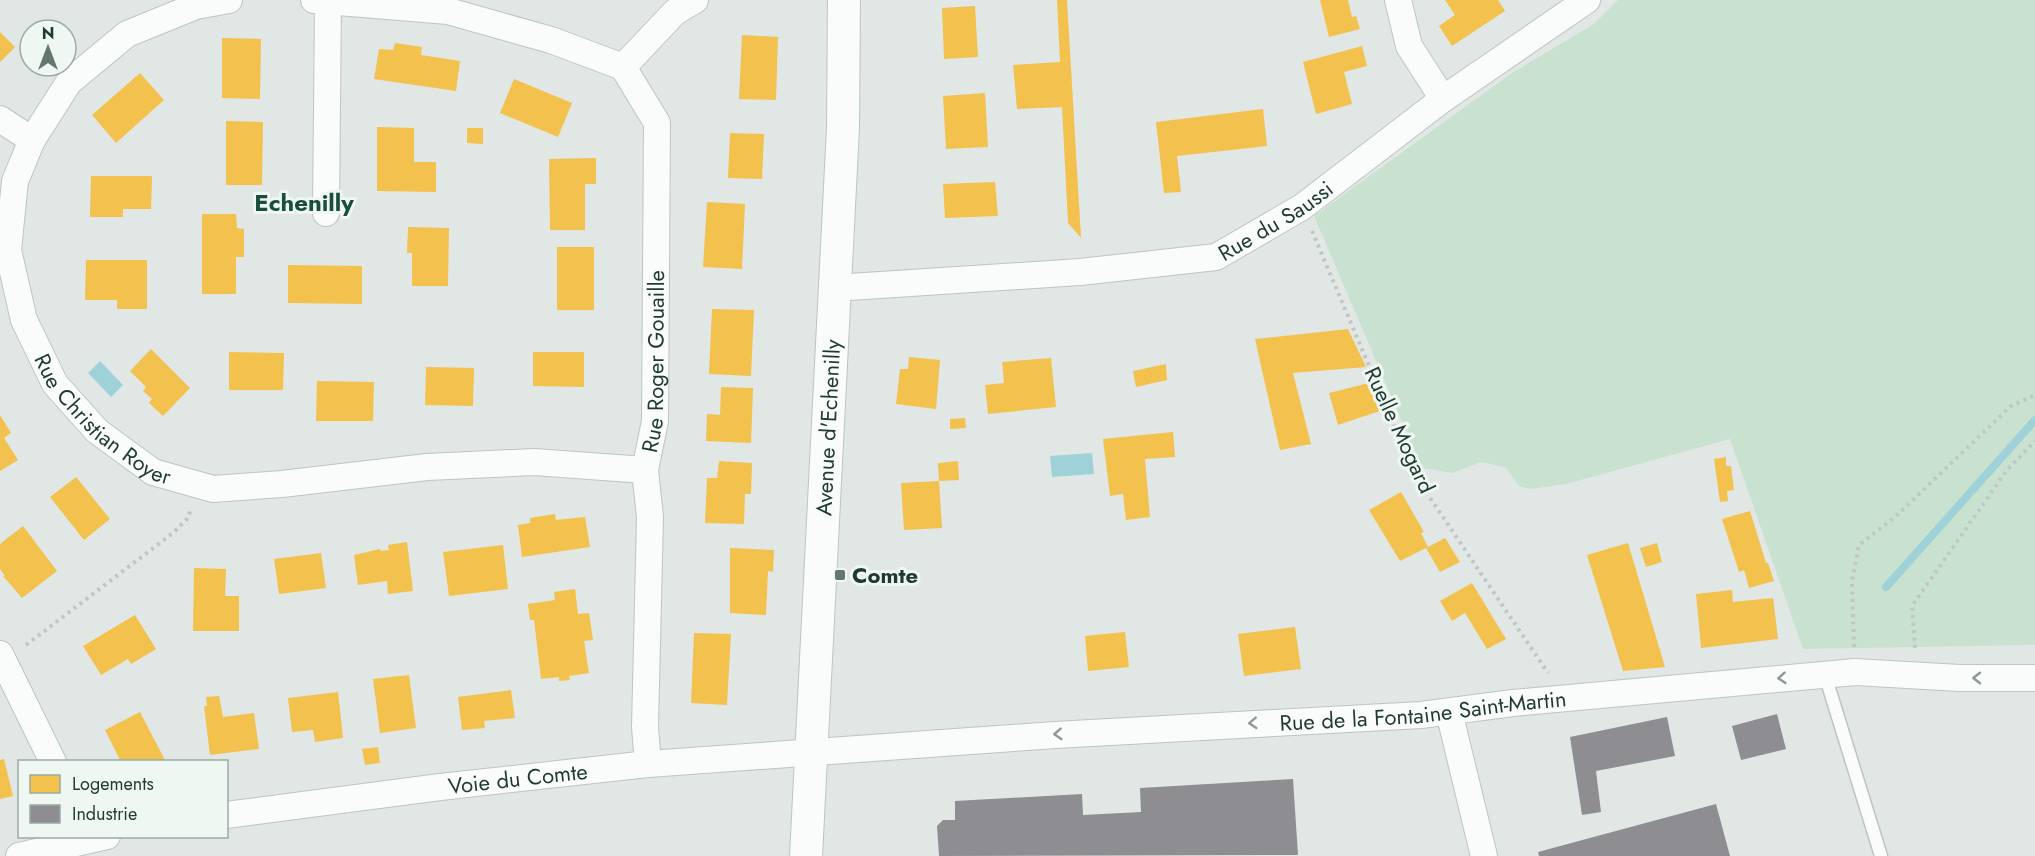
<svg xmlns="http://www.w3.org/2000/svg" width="2035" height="856" font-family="Jost,sans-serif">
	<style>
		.green { fill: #c9e2cf }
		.water { fill: #9ed2d8 }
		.homes { fill: #f2c14e }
		.industry { fill: #8d8d92 }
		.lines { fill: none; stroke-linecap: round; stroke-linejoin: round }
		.stream { stroke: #9ed2d8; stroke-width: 8 }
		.service-casing { stroke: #bec4c1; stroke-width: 15 }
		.minor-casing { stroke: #bec4c1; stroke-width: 28 }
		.tertiary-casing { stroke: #bec4c1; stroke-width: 34 }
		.path { stroke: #bfc7c5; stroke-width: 4; stroke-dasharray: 3 4.5; stroke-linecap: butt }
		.service { stroke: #fafbfb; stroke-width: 12 }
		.minor { stroke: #fafbfb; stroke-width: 26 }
		.tertiary { stroke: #fafbfb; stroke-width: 32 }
		.oneway { stroke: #8c9a96 }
		.poi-dot { fill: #637770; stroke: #eef7f2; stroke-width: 2 }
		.labels { text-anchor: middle; stroke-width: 6; stroke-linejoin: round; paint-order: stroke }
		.street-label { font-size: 22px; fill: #1f3a32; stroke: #eef7f2 }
		.poi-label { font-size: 22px; font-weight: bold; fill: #1f3a32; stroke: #eef7f2; text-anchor: start }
		.neighbourhood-label { font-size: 24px; font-weight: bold; fill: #1a4d3f; stroke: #eef7f2 }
	</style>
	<rect width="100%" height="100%" fill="#e1e7e4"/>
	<path class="green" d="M1618,0H2035V645L1803,649L1730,439L1566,484L1531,489L1519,486L1505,467L1481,462L1453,473L1422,468L1314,216L1512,73L1594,24Z"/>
	<path class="water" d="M100,361L123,385L111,397L88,373Z
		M1092,453L1094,474L1052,477L1050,456Z"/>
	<path class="homes" d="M1057,0H1067L1081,238L1068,223L1062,107L1017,109L1013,65L1060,62Z
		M1320,0H1348L1352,17L1356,16L1360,29L1329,37Z
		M1445,0H1498L1505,11L1452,46L1439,26L1455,15Z
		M975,6L978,57L944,59L942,8Z
		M0,32L15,47L0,62Z
		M742,35L778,37L776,100L739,99Z
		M222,38L261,39L260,99L222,98Z
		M395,43L422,47L421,55L460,61L456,91L374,79L379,49L393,50Z
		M1362,46L1367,66L1344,72L1352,104L1316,114L1303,62Z
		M140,73L164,100L116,143L92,115Z
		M514,79L572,103L558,137L500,113Z
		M985,93L988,147L946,149L943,96Z
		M1263,109L1267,146L1177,156L1181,192L1164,193L1156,122Z
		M226,121L263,122L262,185H226Z
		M377,127L414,128V162H436V192L377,191Z
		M467,128H483V144L467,143Z
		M730,133L764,134L762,179L728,178Z
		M596,158V184H585V230H550L549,159Z
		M91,176H152L151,209H123V217H90Z
		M995,182L998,216L945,218L943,184Z
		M707,202L745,204L742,269L703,267Z
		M202,214H236L237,228L244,229V257H236V294H202Z
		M408,227L449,228L448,286H412V253H407Z
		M557,247H594V310H557Z
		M86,260H147V309H117V300H85Z
		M288,265L362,266V304L288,303Z
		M712,309L754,310L751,376L709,374Z
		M1348,329L1366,367L1293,373L1311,444L1280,450L1255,339Z
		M151,349L190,388L163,416L149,403L152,399L143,391L146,387L130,371Z
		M229,352L284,353L283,390H229Z
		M533,352H584V387L533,386Z
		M909,357L940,360L936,409L896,404L900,369H908Z
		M1051,358L1056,407L988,414L985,385L1004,383L1002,362Z
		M1166,364L1167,380L1136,387L1133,371Z
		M426,367L474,368L473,406L425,405Z
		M317,381L374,382L373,421H316Z
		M1373,382L1386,409L1338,425L1329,393Z
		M721,387L753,388L751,443L706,441L707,414L720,415Z
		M0,415L11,433L4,438L18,460L0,471Z
		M965,418L966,428L950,429V419Z
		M1173,432L1175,457L1145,459L1150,517L1126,520L1123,494L1110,496L1103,439Z
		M1726,457V466H1731L1734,490L1727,491L1728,501L1720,502L1714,459Z
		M719,461L752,463L751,494H745L744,524L705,523L707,478H717Z
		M958,461L959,480L939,481L942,528L904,530L901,483L939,481L938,463Z
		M76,477L110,519L84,540L50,497Z
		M1401,492L1424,532L1421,533L1428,547L1445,538L1460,562L1440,572L1426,548L1400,561L1369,510Z
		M1750,511L1766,563H1768L1774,581L1749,588L1744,570L1739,572L1722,519Z
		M555,514L556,520L585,517L590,547L522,557L518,525L530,523V518Z
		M23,526L57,571L22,598L3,576H5L0,569V544Z
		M407,542L413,591L388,594L387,581L358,585L354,555L380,549L381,551L389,550L388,545Z
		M1628,543L1665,667L1623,671L1587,555Z
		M1657,543L1662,562L1646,567L1640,548Z
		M503,545L508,589L449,596L443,552Z
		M730,548L774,550L773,572L768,571L766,615L730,613Z
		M321,553L326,588L279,594L274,559Z
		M194,568L226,569L225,596H239V631H193Z
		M1472,583L1506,639L1487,649L1465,613L1452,621L1440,601Z
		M575,589L578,614L589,613L593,640L584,641L589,673L569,676L570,680L559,681V677L541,679L534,620H530L528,604L555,600L554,592Z
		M1732,590L1733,602L1773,598L1778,639L1701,648L1696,594Z
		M135,615L156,649L131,664L128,659L101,675L83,646Z
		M1295,627L1301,669L1244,676L1238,634Z
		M1125,632L1129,667L1088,671L1085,636Z
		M694,633L731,634L727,705L691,703Z
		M409,675L416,728L380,733L373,679Z
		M511,690L515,718L484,721L485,728L462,730L458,697Z
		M338,692L343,738L315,742L313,730L292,732L288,698Z
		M219,696L223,717L254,713L259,749L210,755L204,706H207L206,697Z
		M140,712L154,739L166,762H121L105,730Z
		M378,747L380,763L365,765L362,749Z
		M4,759L13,796L0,799V760Z"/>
	<path class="industry" d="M1777,714L1786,749L1741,760L1732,726Z
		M1667,717L1675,756L1596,771L1601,812L1582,815L1570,737Z
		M1293,779L1298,855L939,856L937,826L943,820H955V801L1082,794L1083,815L1141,812L1140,788Z
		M1716,804L1730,856H1539L1538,852Z"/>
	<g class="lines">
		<path class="stream" d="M1886,587L2035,420"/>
		<g class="service-casing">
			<path id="service" d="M1825,675L1881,856"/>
		</g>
		<g class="minor-casing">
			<g id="minor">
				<path id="s1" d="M229,0L196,6L127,34L69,82L32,140L15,181L8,250L24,320L55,384L97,431L153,472L213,489L282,484L427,467L534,462L645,470"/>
				<path d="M314,0L448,11L551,40L623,67"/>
				<path d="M1398,0L1409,46L1443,99"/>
				<path d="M0,119L32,140"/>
				<path d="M326,213L328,1"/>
				<path id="s2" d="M834,288L1080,272L1216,257L1302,207L1443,99L1587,0"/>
				<path d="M0,654L53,762"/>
				<path d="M1449,712L1484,856"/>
				<path id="s3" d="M648,764L645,727L650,517L645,470L655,421L657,123L623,67L675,12L695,0"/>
				<path id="s4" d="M226,815L440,787L648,764L1055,735L1421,715L1513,703L1855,672L1960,678H2035"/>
				<path d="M19,856L107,836"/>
			</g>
		</g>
		<g class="tertiary-casing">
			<g id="tertiary">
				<path id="s5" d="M806,856L843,128L844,0"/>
			</g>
		</g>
		<path class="path" d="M1312,231L1416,477L1548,673
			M26,645L173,533L189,517L190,510
			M1854,647L1852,581L1859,545L1896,516L2011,406L2035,395
			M1915,648L1912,606L2007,470L2035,441"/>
		<use href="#service" class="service"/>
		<use href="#minor" class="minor"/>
		<use href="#tertiary" class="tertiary"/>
	</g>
	<defs><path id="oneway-chevron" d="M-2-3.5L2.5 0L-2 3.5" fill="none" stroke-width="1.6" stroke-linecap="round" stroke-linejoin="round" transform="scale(1.5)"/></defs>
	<g class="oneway">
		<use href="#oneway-chevron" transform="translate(1782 678) rotate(175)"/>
		<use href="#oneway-chevron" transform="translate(1977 678) rotate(-180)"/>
		<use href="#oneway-chevron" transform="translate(1253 723) rotate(177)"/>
		<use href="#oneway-chevron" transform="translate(1058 734) rotate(176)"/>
	</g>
	<rect class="poi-dot" x="834" y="569" width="12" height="12" rx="3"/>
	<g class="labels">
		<g class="street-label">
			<text dy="8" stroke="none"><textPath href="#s2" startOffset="453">Rue du Saussi</textPath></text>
			<text dy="8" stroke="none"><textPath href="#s3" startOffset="404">Rue Roger Gouaille</textPath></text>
			<text dy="8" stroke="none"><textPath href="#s1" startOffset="568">Rue Christian Royer</textPath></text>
			<text dy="8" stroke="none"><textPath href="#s5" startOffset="429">Avenue d'Echenilly</textPath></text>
			<text transform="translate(1400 430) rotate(65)" y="8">Ruelle Mogard</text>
			<text dy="8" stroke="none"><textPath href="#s4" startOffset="1202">Rue de la Fontaine Saint-Martin</textPath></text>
			<text dy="8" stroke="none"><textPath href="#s4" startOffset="294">Voie du Comte</textPath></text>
		</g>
		<g class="poi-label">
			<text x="852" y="583">Comte</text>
		</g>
		<g class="neighbourhood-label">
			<text x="304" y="211">Echenilly</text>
		</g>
	</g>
	<rect x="18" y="760" width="210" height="78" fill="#eef7f2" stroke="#9baba5" stroke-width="1.5"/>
	<rect x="30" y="775" width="30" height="18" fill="#f2c14e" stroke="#9baba5" stroke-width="1.5"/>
	<text x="72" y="790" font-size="18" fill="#1f3a32">Logements</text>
	<rect x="30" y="805" width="30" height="18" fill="#8d8d92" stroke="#9baba5" stroke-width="1.5"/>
	<text x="72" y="820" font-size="18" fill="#1f3a32">Industrie</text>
	<g transform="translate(48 48)"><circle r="28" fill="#eef7f2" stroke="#9baba5" stroke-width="1.5"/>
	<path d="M0-4.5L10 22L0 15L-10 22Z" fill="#637770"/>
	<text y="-9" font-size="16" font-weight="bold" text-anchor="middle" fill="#1f3a32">N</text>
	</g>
</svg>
